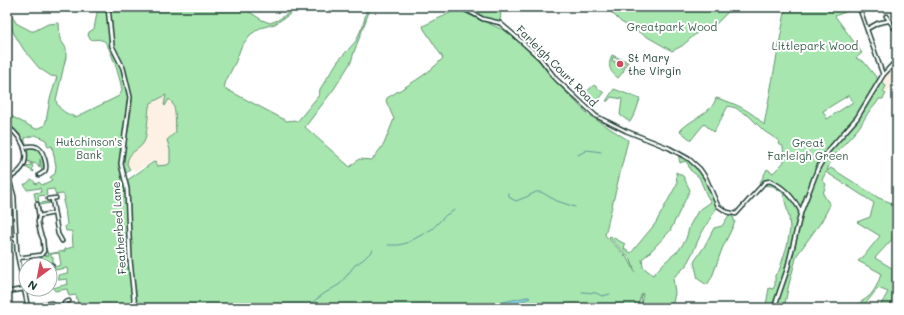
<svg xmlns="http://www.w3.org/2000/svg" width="904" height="315" font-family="Mali,sans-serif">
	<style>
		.built { fill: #fcf1e4 }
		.green { fill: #a7e6ae; stroke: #639271; fill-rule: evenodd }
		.water { fill: #87d7e3; stroke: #5d999d }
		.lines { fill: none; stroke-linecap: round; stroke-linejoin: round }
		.stream { stroke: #5d999d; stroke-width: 1 }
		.minor-casing { stroke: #1f3d34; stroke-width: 5.5 }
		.tertiary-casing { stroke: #1f3d34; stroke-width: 6 }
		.minor { stroke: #fff; stroke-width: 2.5 }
		.tertiary { stroke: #fff; stroke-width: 3 }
		.poi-dot { fill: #d1495b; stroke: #fff; stroke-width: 1.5 }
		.labels { text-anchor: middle; stroke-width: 4; stroke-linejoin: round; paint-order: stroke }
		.park-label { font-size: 11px; fill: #3a5f4c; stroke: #fff }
		.poi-label { font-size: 11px; fill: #1f3d34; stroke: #fff; text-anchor: start }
		.street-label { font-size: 11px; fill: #1f3d34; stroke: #fff }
	</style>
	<rect width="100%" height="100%" fill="#fff"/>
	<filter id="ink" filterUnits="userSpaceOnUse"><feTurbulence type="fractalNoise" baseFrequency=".025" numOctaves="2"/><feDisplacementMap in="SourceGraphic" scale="8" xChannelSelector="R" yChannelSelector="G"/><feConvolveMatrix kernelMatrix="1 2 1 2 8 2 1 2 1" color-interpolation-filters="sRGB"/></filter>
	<g filter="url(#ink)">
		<path class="built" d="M897,62V86L895,89L892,86L886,94L883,92L886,86L882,81Z
			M167,95L166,104L169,99L172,101L175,108L176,132L170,150V163L167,165L157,166L154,160L135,172L133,168L130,170L127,164V161L131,153L142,145L145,139L149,107L151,103Z"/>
		<path class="green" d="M7,7H9L10,11L16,23L31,31H34L48,24L59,23L60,39L66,48V57L56,100C57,109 68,115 76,117L119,96L122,91C122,84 110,45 104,41C100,39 96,39 92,40L88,36L89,32L94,29L98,7H242L262,20L270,23L278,20L297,7H301L275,24L260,28L250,35L241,47L236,61L226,81L224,88L287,121L294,120L297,122L319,95L320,89L338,61L356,41L363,25L367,9H369V12L354,52L351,62L334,89L305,127L350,167L359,159L372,160L384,144L394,119L386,101L387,98C406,86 428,75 443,58L424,29L423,26L452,12L457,7L463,12L508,32L541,63L552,78L589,115L628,140L605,235L629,260L635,272L631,260L609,237L610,236L625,244L624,249L631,253L655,224L677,184L676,172L683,176L690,190L670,231L649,253L642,259L643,267L653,275L665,262L679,250L686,239L690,225L698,211L711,202L707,196L699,177L690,170L688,164L685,161L680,163L678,153C700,168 708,183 717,207L700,236L693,252L685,267L673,278L675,293L672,308H640L643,294L642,293L637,308H138L131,260L130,216L127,181L129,179L155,161L157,166L167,165L170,163V150L167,140L176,132C175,122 177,105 169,99L165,106L164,105L166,95L151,103L149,107C148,114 147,137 144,142C139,151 128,151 127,164L130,170L126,173L123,163L132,105V97H129L122,141L120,162L126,187L134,308H79L76,295L69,296L67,289L55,291L53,288L68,284L67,279L59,280L58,275L68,273L67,268L55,270L54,267L61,265L59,253L51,254V256L53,257V262L42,264L40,256L49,255L47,254L46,248L48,254L65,251V249L73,247L72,232L71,231H66L65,226L67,225L65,209L63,201L65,200L64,195L62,194L56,195L54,189L46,190L47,195L38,196L39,203L48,202L51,203L39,205L38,202H36L34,193L41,192L40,188L27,190L24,184H26L32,179L36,184L39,182L42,185L52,180L50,177L55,174L56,166L52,146L48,147L46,140L35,135L25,138V145L17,133L7,125V114L32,127L36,129L44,126L46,121L50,99L57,77L51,76L39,68L24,50L13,32L11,23L7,17Z
			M476,7H501L500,26L476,16Z
			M606,7H733L716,24L698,32L682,46L672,51L621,22Z
			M786,7H828L832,11L843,7L851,8L853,9L835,16L862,53L856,58L864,62L876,77L886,86L883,92L886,94L883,99H879C876,105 872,108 868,113C864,119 861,126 856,131C845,144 832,154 827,171L831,168L879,198L897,205V234L875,258L897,271V295L888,308H879L888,292L878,288L862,308H856C859,302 863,301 868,297C875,291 879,282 881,273L858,261L863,257L880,236L857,222L870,217L874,203L826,172L822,180L826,184L823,194L829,203V207L821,222L797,255L789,284L784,308H771L766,305L769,288L773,289L775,285V275L779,271L787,246L790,229L789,217L783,193L773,186L759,185L767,169L773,173L784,162L783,146L778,144L779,141L764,131L748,115L741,112L736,108L728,106L714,132L704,124L691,140L680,131C690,119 712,114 716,98C733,102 754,112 764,125ZM849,95L853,102L827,119L823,111Z
			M612,55L628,62L627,64L613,57L612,61H615V64L622,68L624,65H626L623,72L618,78C608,70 608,65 612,55Z
			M594,85L604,93L596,103L584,94Z
			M614,89L640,99L636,111L630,122L620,115L622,99L611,97L608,101H606Z
			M28,147C31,148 35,146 37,148C43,151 45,168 42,172L40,159V167L38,166L39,165L33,163L32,166L33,167L32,169L34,171V172L25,167L30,166L32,162L30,164V162L28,161L27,163Z
			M729,215L733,217L735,222L722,249L712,277L707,285L698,279L694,262L704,247L714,228L722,226Z"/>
		<path class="water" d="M527,297H529L530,298L519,302L512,308H490L503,302Z"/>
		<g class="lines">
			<path class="stream" d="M578,155L587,150L601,152
				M508,193L510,198L516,201L526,197L536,192H541L557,201L575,207
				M388,245H399L407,243L432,229L446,215L455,210
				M582,292L596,293L602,296L610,294
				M310,304L325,293L340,284L355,265L364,259L373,250"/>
			<g class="minor-casing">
				<path id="minor" d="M461,7L483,19L500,23L513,34L540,58L556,79L596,116L626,131L669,148L689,159L700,169L706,178L718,206L727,212L736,214L765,182L770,181C784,187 794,198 801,212
					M859,7L883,75
					M886,16L895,29
					M867,29L878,23L888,21
					M7,126C26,140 36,165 9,178
					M24,147C28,146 33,145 37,147C43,149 48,166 45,171C44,172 40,175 39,175
					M7,172L14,196L17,253L28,308
					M48,199L56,198
					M52,199L58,234L62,241
					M39,216L54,213
					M7,239L16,238
					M18,258L41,255L44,251L43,240L40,232L38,222L39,216L37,204
					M50,266L52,265
					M7,292L24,289
					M44,304L52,303L54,308
					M54,308L64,306
					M65,308L64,303L69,301"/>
			</g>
			<g class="tertiary-casing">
				<path id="tertiary" d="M108,7L112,46L123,68L130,97L121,164L127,189L130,260L135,308
					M774,308L787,270L801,212L818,168L828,151L857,118L883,75L897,60"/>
			</g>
			<use href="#minor" class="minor"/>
			<use href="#tertiary" class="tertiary"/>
		</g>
	</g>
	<circle class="poi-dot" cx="620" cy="64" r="4"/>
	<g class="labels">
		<g class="park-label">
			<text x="672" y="31">Greatpark Wood</text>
			<text x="815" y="50">Littlepark Wood</text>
			<text x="89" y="146">Hutchinson's<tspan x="89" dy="13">Bank</tspan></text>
			<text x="808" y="147">Great<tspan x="808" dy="13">Farleigh Green</tspan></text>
		</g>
		<g class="poi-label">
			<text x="628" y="62">St Mary<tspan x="628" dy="13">the Virgin</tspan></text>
		</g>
		<g class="street-label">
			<text transform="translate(557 66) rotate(45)" y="4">Farleigh Court Road</text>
			<text transform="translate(119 228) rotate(-94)" y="4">Featherbed Lane</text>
		</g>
	</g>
	<rect width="904" height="315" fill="none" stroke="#fff" stroke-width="24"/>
	<rect x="12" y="12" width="880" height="291" fill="none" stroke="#1f3d34" stroke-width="1.5" filter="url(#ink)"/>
	<g transform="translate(38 277) rotate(212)"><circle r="19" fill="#ffffff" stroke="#a5b1ae"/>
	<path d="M0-3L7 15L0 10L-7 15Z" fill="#d1495b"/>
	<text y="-6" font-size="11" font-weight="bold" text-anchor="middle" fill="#1f3d34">N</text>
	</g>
</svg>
